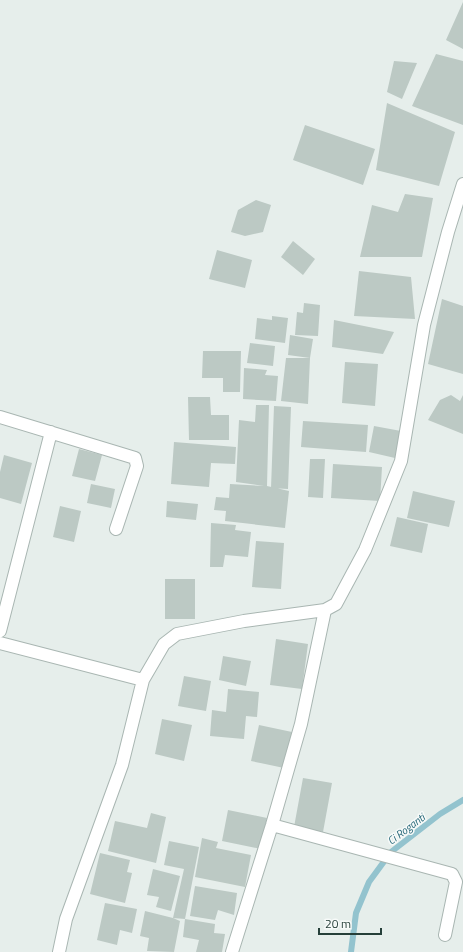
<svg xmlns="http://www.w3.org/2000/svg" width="463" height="952" font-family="'Titillium Web',sans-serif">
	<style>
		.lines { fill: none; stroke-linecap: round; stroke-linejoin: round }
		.stream { stroke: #93c3ce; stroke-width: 6 }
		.building { fill: #bcc9c4 }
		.minor-casing { stroke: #a9b6b2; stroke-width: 14 }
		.minor { stroke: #fff; stroke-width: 12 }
		.labels { text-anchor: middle; stroke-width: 3; stroke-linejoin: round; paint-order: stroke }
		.water-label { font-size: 11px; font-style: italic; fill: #246677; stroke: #f7faf9 }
	</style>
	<rect width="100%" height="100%" fill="#e6eeeb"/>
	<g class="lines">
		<path class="stream" d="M351,952L356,913L369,882L391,852L440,814L463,800"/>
	</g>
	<path class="building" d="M463,2V49L446,40Z
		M436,54L463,61V125L412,106Z
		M394,61L417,63L402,99L387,92Z
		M387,103L455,132L439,186L376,170Z
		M305,125L375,149L363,185L293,160Z
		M405,194L433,198L422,257H360L372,205L398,212Z
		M256,200L271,205L263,232L245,236L231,232L238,210Z
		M293,241L315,259L303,275L281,257Z
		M217,250L252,260L245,288L209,279Z
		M359,271L411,277L415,319L354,316Z
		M442,299L463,306V374L428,364Z
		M304,303L320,305L318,336L295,335L297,312L303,313Z
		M272,316L288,318L285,343L255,339L257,318L272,320Z
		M334,320L394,332L383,354L332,347Z
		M290,335L313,339L310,358L308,404L281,401L286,358H310L288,355Z
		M250,343L275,346L273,366L247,363Z
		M203,351H241L240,392H223V378H202Z
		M345,362L378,364L375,406L342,403Z
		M244,368L267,370L265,375L278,376L276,401L243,399Z
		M451,395L460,401L463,395V434L428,420L440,400Z
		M188,397H210L211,415H229V440H189Z
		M256,405H269L267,486L289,491L285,528L225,521L226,511L214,510L216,497L229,498L230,484L264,486L236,482L239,420L255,422Z
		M274,406L291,407L288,489L271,488Z
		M303,421L368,425L366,452L301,447Z
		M374,426L401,431L395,458L369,452Z
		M174,442L236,447L235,464L211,463L209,487L171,484Z
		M79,449L102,455L95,481L72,476Z
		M4,455L32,463L21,504L0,498V472Z
		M310,459H325L323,498L308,497Z
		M333,464L382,467L380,501L331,498Z
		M91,484L115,489L111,508L87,503Z
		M413,491L455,501L449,527L407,518Z
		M167,501L198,504L196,520L166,517Z
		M60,506L81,511L74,542L53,537Z
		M397,517L428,524L422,553L390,546Z
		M211,523L236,525L235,530L251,532L248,557L225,555L223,567H210Z
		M256,541L284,543L281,589L252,587Z
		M165,579H195V619H165Z
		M276,639L308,644L302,689L270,685Z
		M223,656L251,661L246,686L219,680Z
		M184,676L211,681L206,711L178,706Z
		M228,689L259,692L257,717L246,716L244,739L210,736L212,710L226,712Z
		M162,719L192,725L184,761L155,754Z
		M259,725L292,732L284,768L251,761Z
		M303,778L332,783L323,832L294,827Z
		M228,810L267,818L261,849L222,841Z
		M151,813L166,817L156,863L108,851L115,821L147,828Z
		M202,838L218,842L216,848L251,855L245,887L195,877Z
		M169,841L199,847L185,919L215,924L214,933L225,934L222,952H196L199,940L183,937L185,919L173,918L180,921L174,952L147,951L149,938L140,936L145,911L173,918L184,869L164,865Z
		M100,853L130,860L127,872L132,873L125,903L90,894Z
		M153,869L180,876L171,911L156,907L159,897L147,895Z
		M195,886L237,893L234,915L218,910L215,920L190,916Z
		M105,903L137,909L132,933L120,930L117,945L97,940Z"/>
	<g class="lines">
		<g class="minor-casing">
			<path id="minor" d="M0,417L135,458L137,466L116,529
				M0,631L51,432
				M0,643L143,680
				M272,825L452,874L456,882L445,935
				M59,952L66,919L122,765L143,680L164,644L177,634L244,621L325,610L336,604L365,550L401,461L424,325L448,232L463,184
				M232,952L272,825L301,724L325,610"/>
		</g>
		<use href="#minor" class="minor"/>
	</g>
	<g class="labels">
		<g class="water-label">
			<text transform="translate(406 829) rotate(-37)" y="4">Ci Roganti</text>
		</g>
	</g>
	<path d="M319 928v6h62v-6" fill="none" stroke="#263f39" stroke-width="2"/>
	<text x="325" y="928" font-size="12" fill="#263f39" stroke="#f7faf9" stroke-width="3" paint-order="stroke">20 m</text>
</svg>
